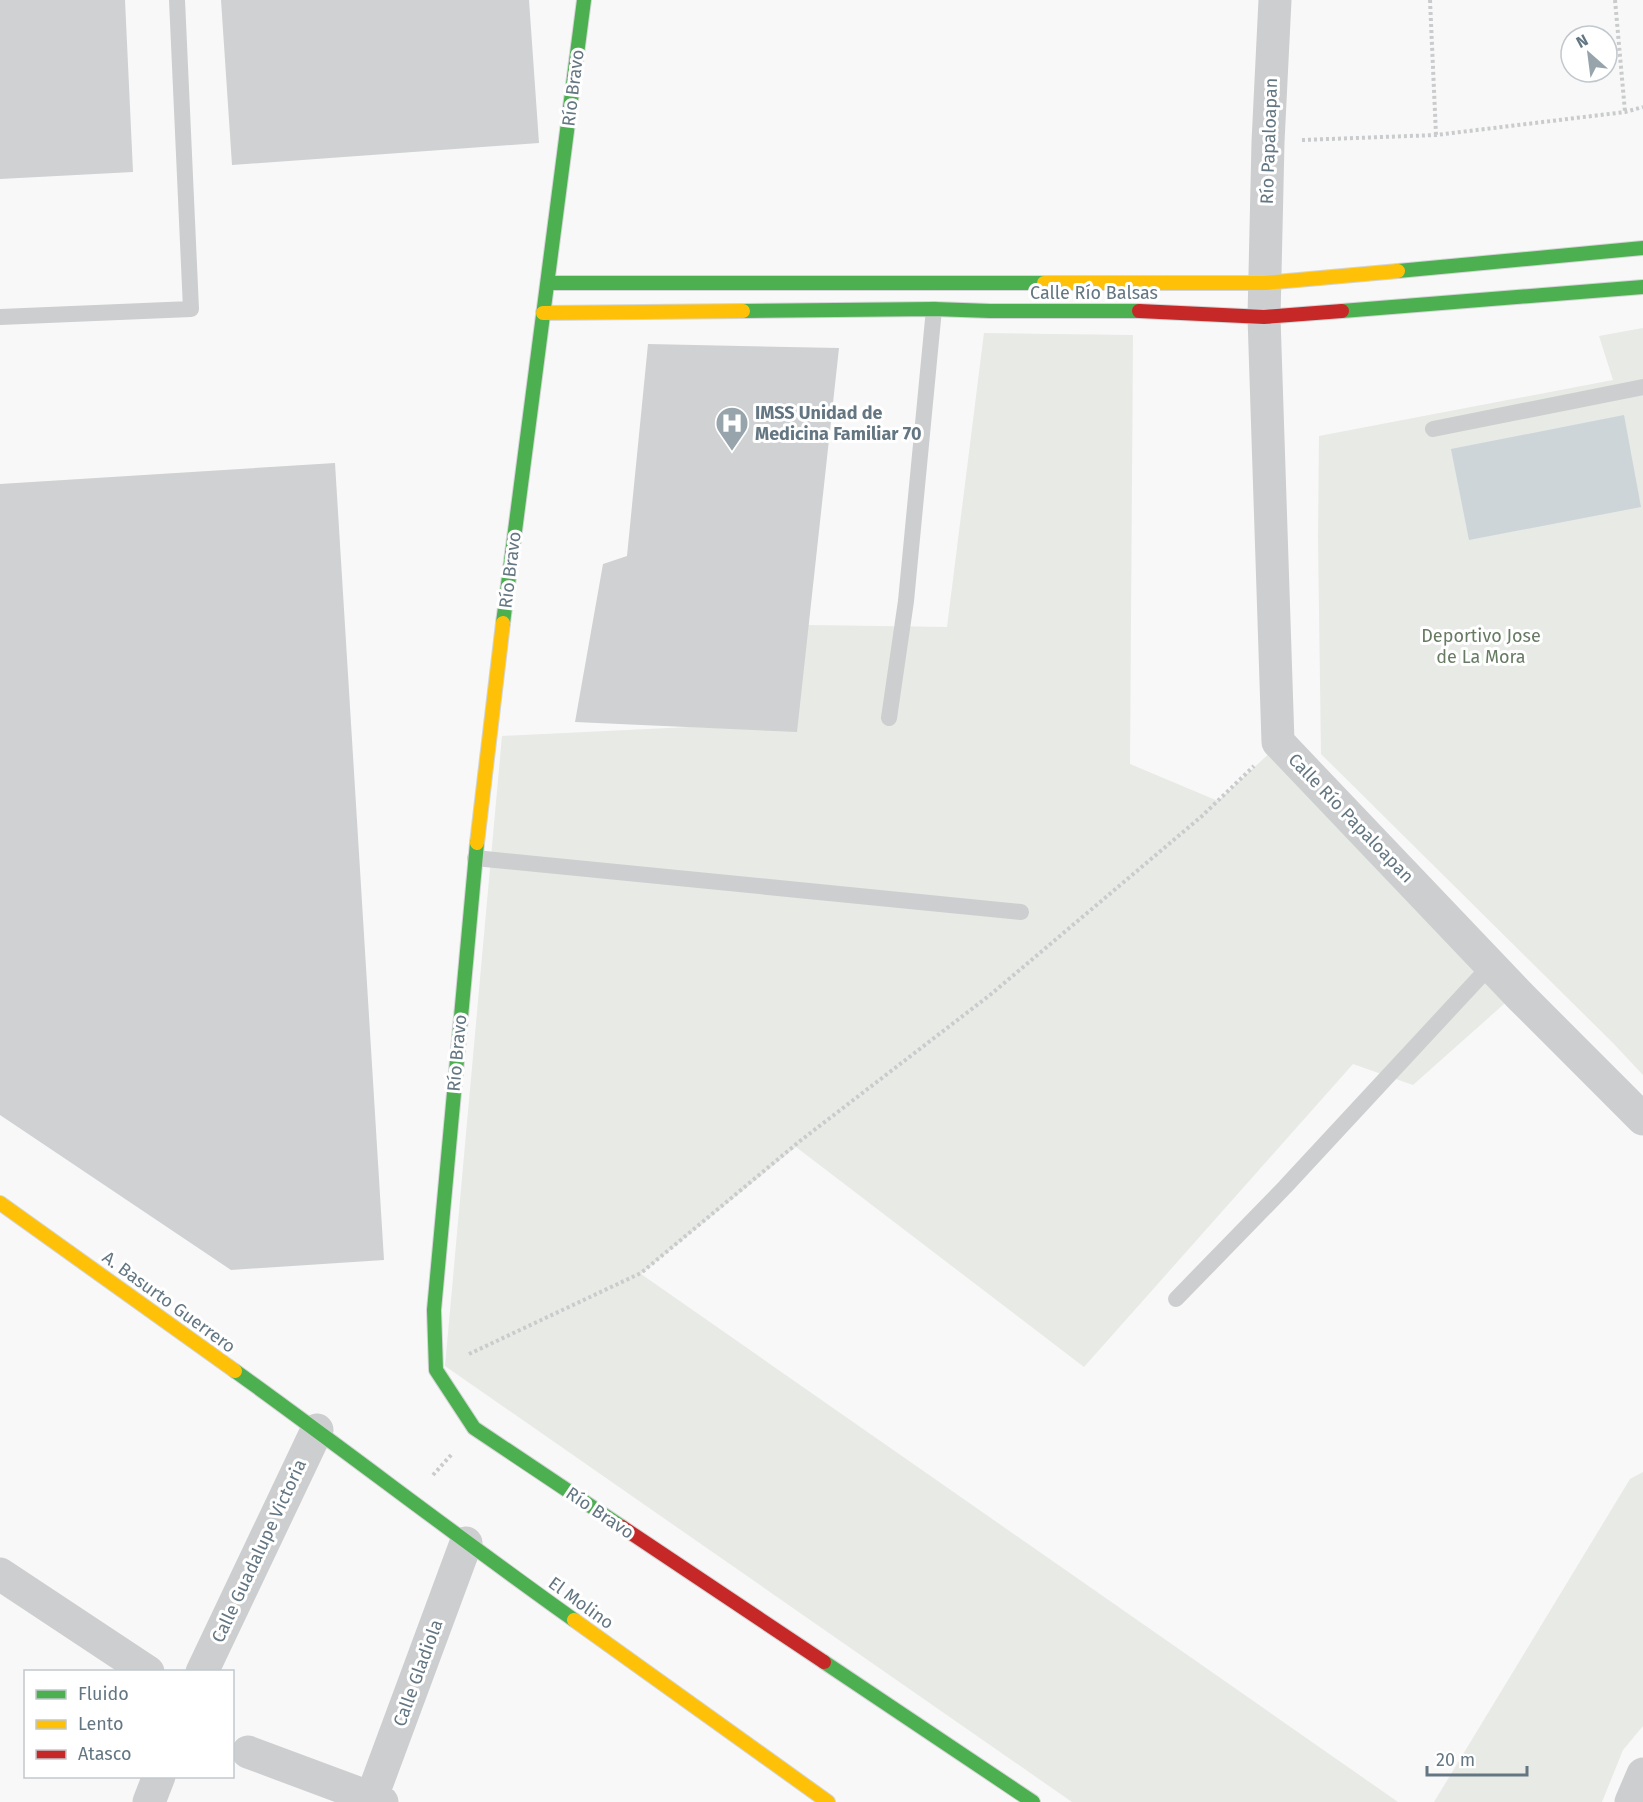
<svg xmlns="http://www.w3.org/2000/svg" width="1643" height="1802" font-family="'Fira Sans',sans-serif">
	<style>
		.green { fill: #e7eae5 }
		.water { fill: #cdd5d8 }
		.building { fill: #cfd1d2 }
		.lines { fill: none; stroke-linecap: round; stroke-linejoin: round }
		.fast-casing { stroke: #d4d5d6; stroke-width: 16 }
		.slow-casing { stroke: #d4d5d6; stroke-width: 16 }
		.jam-casing { stroke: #d4d5d6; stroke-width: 16 }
		.path { stroke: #cacbcc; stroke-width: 4; stroke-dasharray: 3 3; stroke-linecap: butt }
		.lane { stroke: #cdcecf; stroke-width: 16 }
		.street { stroke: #cdcecf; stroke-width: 33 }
		.fast { stroke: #4caf50; stroke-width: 14 }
		.slow { stroke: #ffc107; stroke-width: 14 }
		.jam { stroke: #c62828; stroke-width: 14 }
		.labels { text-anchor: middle; stroke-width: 6; stroke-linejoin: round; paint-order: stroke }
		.street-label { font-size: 18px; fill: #637682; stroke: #fff }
		.poi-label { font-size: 18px; font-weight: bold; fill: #637682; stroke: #fff; text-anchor: start }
		.park-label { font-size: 18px; fill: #677a62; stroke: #fff }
	</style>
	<rect width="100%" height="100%" fill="#f8f8f8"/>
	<path class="green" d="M1643,328V1075L1613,1043L1321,754L1318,538L1319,436L1613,380L1599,336Z
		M984,333L1133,335L1130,764L1218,801L1275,748L1513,996L1413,1085L1353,1064L1084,1367L796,1147L641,1274L1398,1802H1072L445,1366L502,736L689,727L796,731L808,625L947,627Z
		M1643,1472V1726L1623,1750L1602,1802H1434L1630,1479Z"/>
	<path class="water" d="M1624,415L1641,507L1469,540L1451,449Z"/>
	<path class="building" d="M0,0H125L133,172L0,179Z
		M221,0H529L539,143L232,165Z
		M648,344L839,348L797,732L575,722L603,564L627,556Z
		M335,463L384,1260L231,1270L0,1115V484Z"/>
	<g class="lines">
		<g class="fast-casing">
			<path id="fast" d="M1398,271L1643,248
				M548,283H1044
				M743,311L934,309L990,311H1139
				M1342,311L1643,287
				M503,623L584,0
				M477,843L434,1310L436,1370L474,1428L622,1527
				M235,1371C349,1453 460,1539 574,1620
				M824,1662L1033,1802"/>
		</g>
		<g class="slow-casing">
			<path id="slow" d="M1044,283H1265L1398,271
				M543,313L743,311
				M477,843L503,623
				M0,1203L235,1371
				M574,1620L828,1802"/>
		</g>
		<g class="jam-casing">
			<path id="jam" d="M1139,311L1264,317L1342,311
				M622,1527L824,1662"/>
		</g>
		<path class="path" d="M1430,0L1436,135
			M1615,0L1625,112
			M1302,140L1436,135L1625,112L1643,107
			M469,1354L641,1273L800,1141L990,995L1202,816L1254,766
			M433,1475L452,1454"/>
		<path class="lane" d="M0,317L191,309L177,0
			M1433,429L1643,387
			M889,718L906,601L934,309
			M475,858L1021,912
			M1176,1299L1285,1187L1491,965"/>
		<path class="street" d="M1275,0L1268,142L1264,317L1278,742L1521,997L1643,1119
			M0,1574L148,1672
			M202,1672L317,1430
			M248,1752L382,1802
			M149,1802L159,1776
			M370,1802L466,1543
			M1631,1802L1643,1774"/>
		<use href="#fast" class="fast"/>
		<use href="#slow" class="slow"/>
		<use href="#jam" class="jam"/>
	</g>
	<defs>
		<g id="hospital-pin" transform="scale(1.725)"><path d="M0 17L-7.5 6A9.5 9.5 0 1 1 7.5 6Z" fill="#97a4ab" stroke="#fff"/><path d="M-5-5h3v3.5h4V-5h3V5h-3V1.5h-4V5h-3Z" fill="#fff"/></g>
	</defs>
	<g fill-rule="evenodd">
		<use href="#hospital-pin" x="732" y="423"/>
	</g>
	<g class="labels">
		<g class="street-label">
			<text transform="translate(573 88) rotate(-83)" y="6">Río Bravo</text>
			<text transform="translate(1269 141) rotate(-88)" y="6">Río Papaloapan</text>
			<text x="1094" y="299">Calle Río Balsas</text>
			<text transform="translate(510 570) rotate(-83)" y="6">Río Bravo</text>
			<text transform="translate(1351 818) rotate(46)" y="6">Calle Río Papaloapan</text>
			<text transform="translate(457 1053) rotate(-85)" y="6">Río Bravo</text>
			<text transform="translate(169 1302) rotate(36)" y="6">A. Basurto Guerrero</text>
			<text transform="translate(600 1513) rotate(34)" y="6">Río Bravo</text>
			<text transform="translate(259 1551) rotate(-65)" y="6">Calle Guadalupe Victoria</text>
			<text transform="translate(581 1603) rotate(36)" y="6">El Molino</text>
			<text transform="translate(418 1673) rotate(-70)" y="6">Calle Gladiola</text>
		</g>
		<g class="poi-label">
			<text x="755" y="419">IMSS Unidad de<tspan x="755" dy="21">Medicina Familiar 70</tspan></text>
		</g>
		<g class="park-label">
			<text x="1481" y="642">Deportivo Jose<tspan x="1481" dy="21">de La Mora</tspan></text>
		</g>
	</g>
	<rect x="24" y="1670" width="210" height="108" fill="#ffffff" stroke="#c1c8cd" stroke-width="1.5"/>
	<rect x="36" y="1690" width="30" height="9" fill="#4caf50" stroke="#c1c8cd" stroke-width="1.5"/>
	<text x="78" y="1700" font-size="18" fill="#637682">Fluido</text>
	<rect x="36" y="1720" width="30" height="9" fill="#ffc107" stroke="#c1c8cd" stroke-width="1.5"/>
	<text x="78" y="1730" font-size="18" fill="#637682">Lento</text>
	<rect x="36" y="1750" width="30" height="9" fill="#c62828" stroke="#c1c8cd" stroke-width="1.5"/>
	<text x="78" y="1760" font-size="18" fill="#637682">Atasco</text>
	<g transform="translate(1589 54) rotate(332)"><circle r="28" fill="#ffffff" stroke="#c1c8cd" stroke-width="1.5"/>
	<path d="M0-4.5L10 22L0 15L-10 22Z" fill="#97a4ab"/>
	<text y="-9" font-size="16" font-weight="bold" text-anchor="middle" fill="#637682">N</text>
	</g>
	<path d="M1427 1766v9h100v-9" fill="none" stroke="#637682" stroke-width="3"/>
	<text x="1436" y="1766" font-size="18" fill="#637682" stroke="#ffffff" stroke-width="4.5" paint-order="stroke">20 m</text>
</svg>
